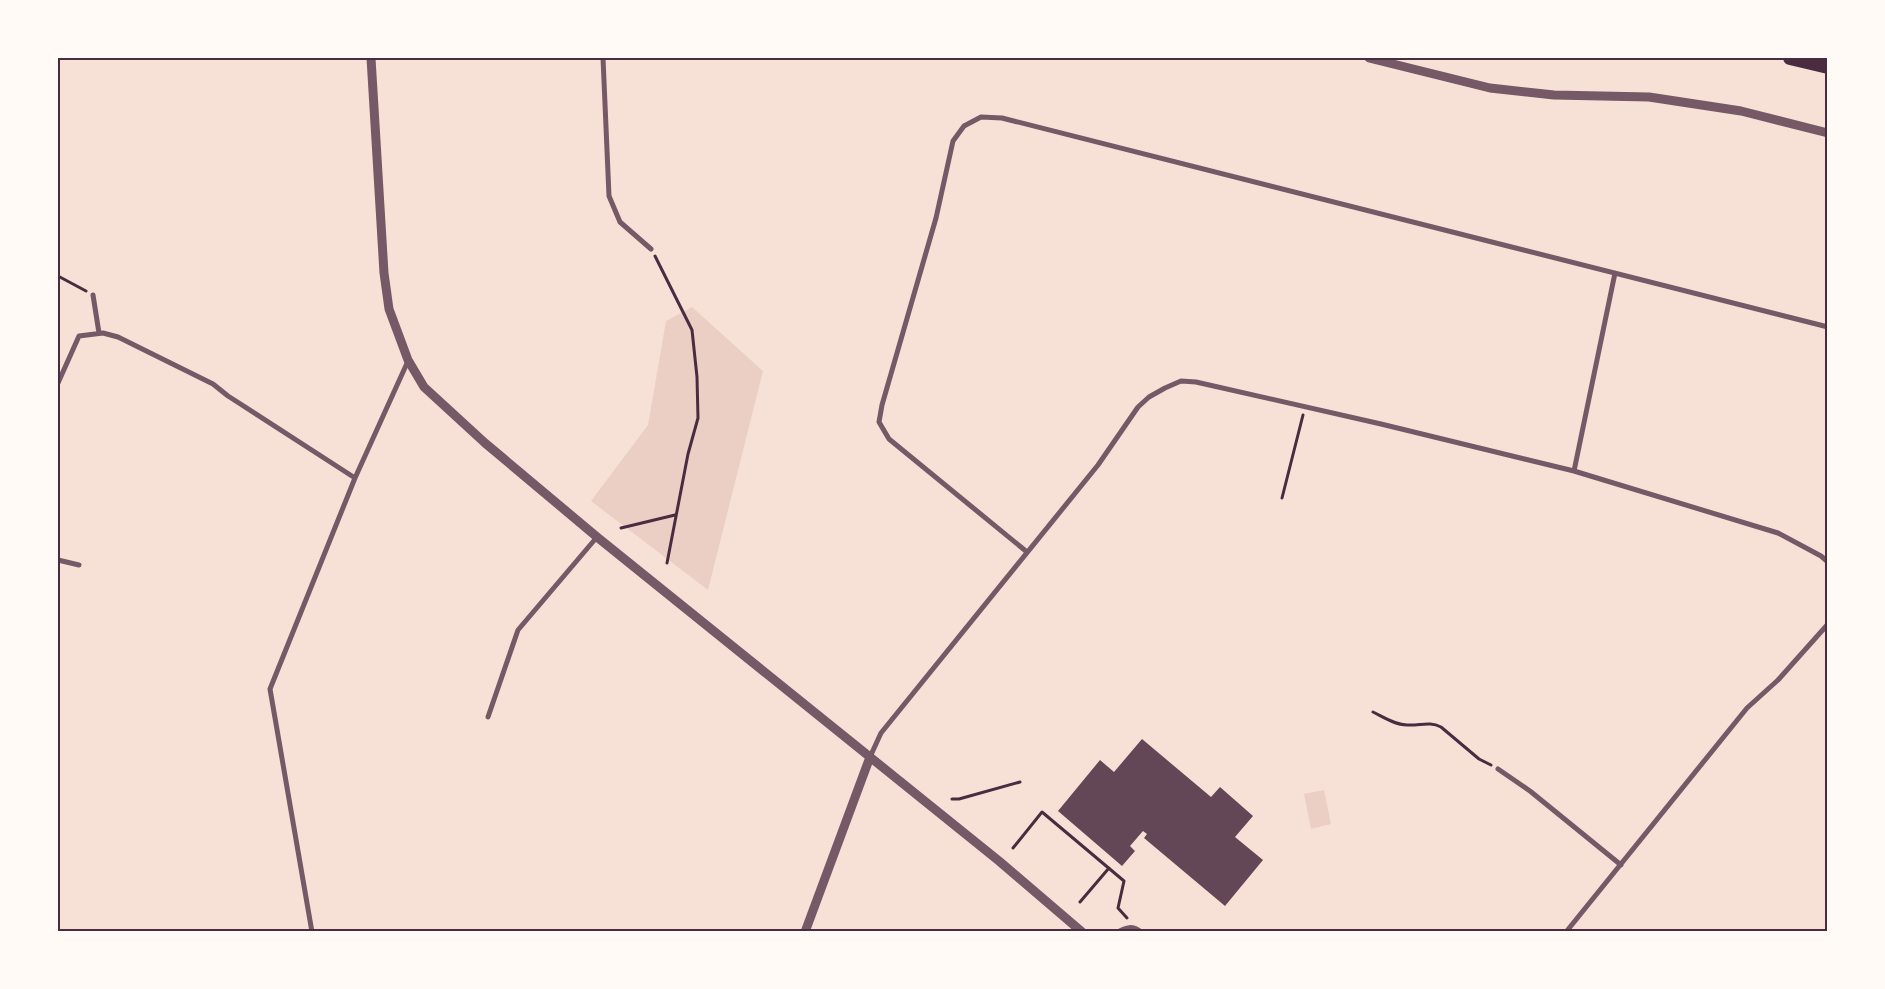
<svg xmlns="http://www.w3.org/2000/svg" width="1885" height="989" font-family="Poppins,sans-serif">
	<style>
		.green { fill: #ebcfc5 }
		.building { fill: #644757 }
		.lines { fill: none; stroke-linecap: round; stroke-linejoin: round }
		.path { stroke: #4a2c40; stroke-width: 3 }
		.service { stroke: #755966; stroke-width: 4 }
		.minor { stroke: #755966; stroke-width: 5 }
		.tertiary { stroke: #755966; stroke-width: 9 }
		.motorway { stroke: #4a2c40; stroke-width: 14 }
		.neatline { fill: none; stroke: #4a2c40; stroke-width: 2 }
	</style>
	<rect width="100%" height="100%" fill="#f7e1d7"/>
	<path class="green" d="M692,307L763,371L708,590L591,501L648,425L666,321Z
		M1324,790L1331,824L1311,829L1304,794Z"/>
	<path class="building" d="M1142,739L1211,797L1220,787L1253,816L1235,837L1263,860L1225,906L1144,838L1147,834L1143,831L1130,846L1135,851L1122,866L1058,811L1100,760L1114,772Z"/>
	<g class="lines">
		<path class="path" d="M655,256L692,330L697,377L698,418L688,454L667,563
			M58,276L86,291
			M1282,498L1303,415
			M621,528L675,515
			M1373,712C1383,717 1395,725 1407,725C1420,726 1429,721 1441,727L1479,759L1491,765
			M952,799H959L1020,782
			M1013,848L1042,812L1124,881L1118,908L1127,918
			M1080,902L1109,868"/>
		<path class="service" d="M1117,932C1126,926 1133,925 1142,932"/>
		<path class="minor" d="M603,58L609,196L620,222L651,249
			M93,295L99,333
			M58,383L79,336L103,333L118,337L213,384L228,396L355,478
			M1574,471L1615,273
			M1027,552L889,439L879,422L882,405L936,218L953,141L964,126L981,117L1002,118L1828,327
			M58,560L79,565
			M488,717L518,630L597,537
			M870,757L881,733L1098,465L1138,407L1149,397L1165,388L1181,381L1196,382L1381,424L1574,471L1778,533L1821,556L1828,562
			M1498,769L1530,791L1621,865
			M312,932L270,689L355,478L408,361
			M1566,932L1747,708L1778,680L1828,624"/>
		<path class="tertiary" d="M371,58L384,273L389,309L408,360L424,387L485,443L597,537L999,861L1082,932
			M1369,58L1490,88L1554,95L1649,97L1741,111L1828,133
			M805,932L870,757"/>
		<path class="motorway" d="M1790,58L1828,67"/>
	</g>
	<rect width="1885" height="989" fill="none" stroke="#fffaf5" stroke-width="118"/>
	<rect x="59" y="59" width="1767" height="871" class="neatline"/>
</svg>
